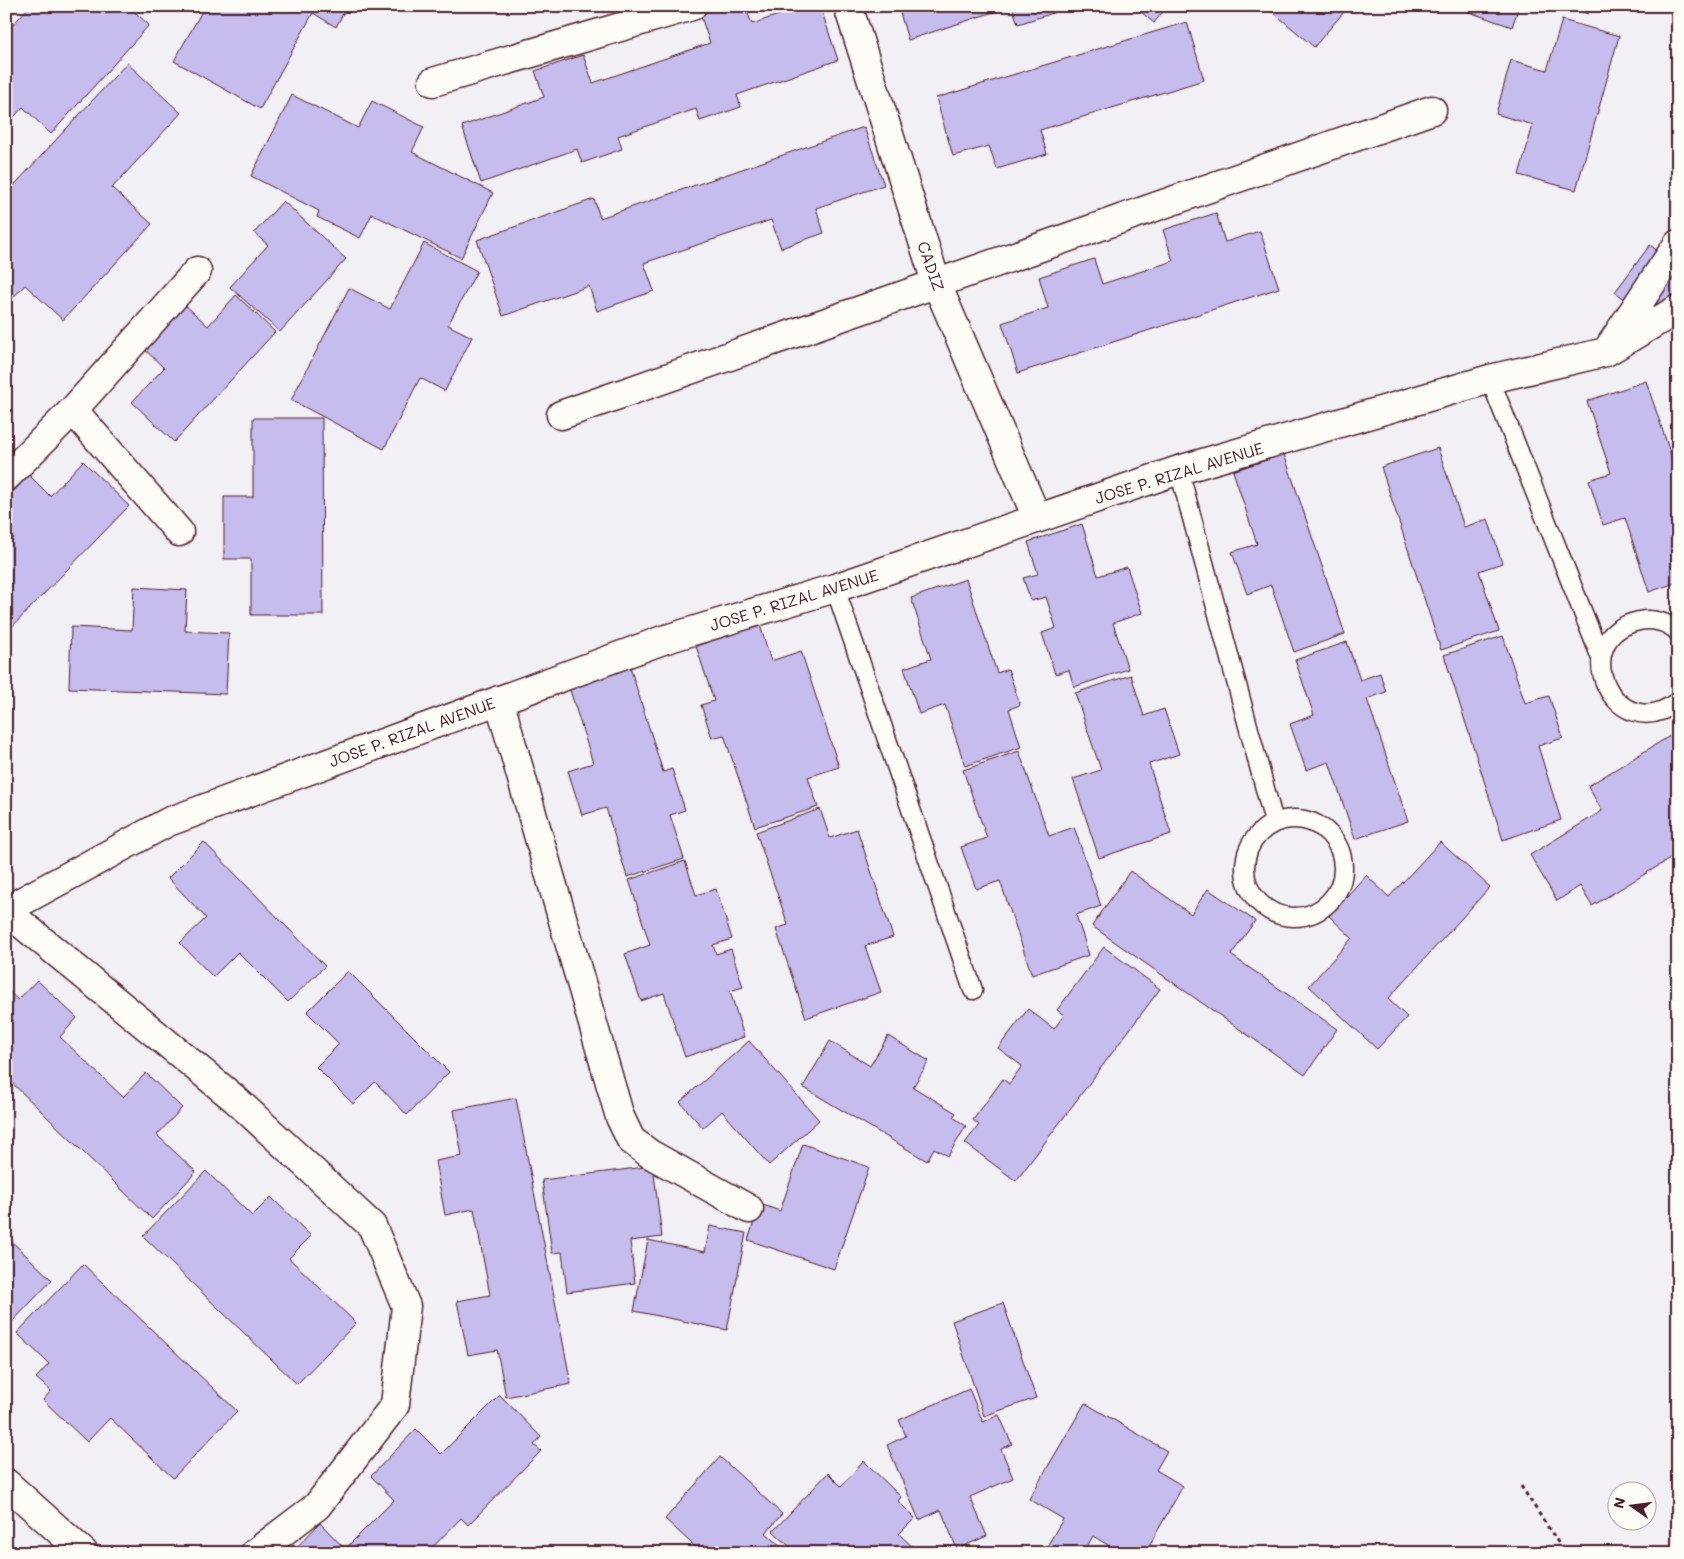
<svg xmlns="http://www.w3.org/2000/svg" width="1684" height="1559" font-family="Mali,sans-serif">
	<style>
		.building { fill: #c6bcee; stroke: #4a1f2b }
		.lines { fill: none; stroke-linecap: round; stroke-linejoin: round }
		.service-casing { stroke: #4a1f2b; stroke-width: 21 }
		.minor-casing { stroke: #4a1f2b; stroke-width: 31 }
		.path { stroke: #4a1f2b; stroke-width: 3; stroke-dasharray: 4 4; stroke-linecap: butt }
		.service { stroke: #fdfcf7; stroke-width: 18 }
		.minor { stroke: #fdfcf7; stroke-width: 28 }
		.labels { text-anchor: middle; stroke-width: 4.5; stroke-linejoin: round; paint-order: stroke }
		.street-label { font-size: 16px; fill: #4a1f2b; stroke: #fdfcf7 }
	</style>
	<rect width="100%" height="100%" fill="#f2eff5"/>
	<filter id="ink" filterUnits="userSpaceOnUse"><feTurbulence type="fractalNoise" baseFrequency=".02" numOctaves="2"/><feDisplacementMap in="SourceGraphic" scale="10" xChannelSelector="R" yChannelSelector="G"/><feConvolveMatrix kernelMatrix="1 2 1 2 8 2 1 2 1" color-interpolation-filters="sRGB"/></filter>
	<g filter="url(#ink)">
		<path class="building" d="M30,6H128L149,25L51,134L23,107L6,126V32Z
			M205,6H347L336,27L313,13L260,109L174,61Z
			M711,6H745L752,24L805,6H820L838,60L737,95L741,107L700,121L696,109L618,136L622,149L582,163L577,149L481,183L462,126L544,97L535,71L583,55L593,83L710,43L699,11Z
			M898,6H1051L1053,13L1018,24L1012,6L908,40Z
			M1134,6H1167L1154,23Z
			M1266,6H1349L1314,47Z
			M1452,6H1519L1512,27Z
			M1566,6H1591L1588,14Z
			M1562,20L1619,36L1576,190L1519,175L1533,125L1496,114L1511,60L1547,70Z
			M1187,22L1204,80L1040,130L1047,154L997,169L989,146L953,156L936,98Z
			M127,63L181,113L112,188L152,224L63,320L25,285L6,305V194Z
			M292,95L358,128L372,101L424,127L412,152L493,193L461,258L372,214L360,238L317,217L319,211L251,176Z
			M864,127L884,185L816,208L824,233L781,248L771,220L644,263L654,291L597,311L589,286L503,316L477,240L594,199L600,218Z
			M283,201L346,259L280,332L230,287L268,245L254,233Z
			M1216,213L1225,242L1260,231L1279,288L1018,373L1002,323L1048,308L1039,277L1094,259L1102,284L1173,261L1163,230Z
			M424,243L477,271L448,325L472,337L445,391L420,378L384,449L291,400L349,288L390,309Z
			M1650,245L1678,266V338L1615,292Z
			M236,295L275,332L174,442L132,402L164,368L142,347L183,303L208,326Z
			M1646,381L1678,476V582L1649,592L1625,518L1603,525L1589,480L1611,473L1587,401Z
			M253,418H322L323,615H251V559H224V497H253Z
			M1438,448L1464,527L1488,519L1502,563L1479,571L1499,631L1441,650L1381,467Z
			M1284,454L1345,634L1294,652L1271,585L1247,594L1232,552L1257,544L1233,471Z
			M83,461L129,506L6,633V546L14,538L6,531V499L29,475L50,496Z
			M1082,524L1098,576L1127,567L1142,613L1113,623L1128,669L1074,687L1069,670L1055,674L1042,633L1056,628L1046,597L1031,601L1023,578L1038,574L1028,542Z
			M966,579L997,673L1008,669L1020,705L1009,709L1021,747L965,766L945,705L919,714L904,668L931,659L911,598Z
			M134,587L187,590L185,631L229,633L226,694L69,688L71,627L132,630Z
			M760,625L771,661L801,651L839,767L808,777L818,807L755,827L724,735L712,738L701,705L714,701L696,646Z
			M1503,636L1525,703L1549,696L1563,738L1538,746L1561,820L1503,840L1444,655Z
			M1347,642L1360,680L1380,673L1386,692L1367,699L1408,821L1355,839L1329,762L1306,770L1290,724L1314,715L1295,660Z
			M630,667L663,772L672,769L685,810L670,815L684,859L627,877L606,808L582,815L568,771L593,763L569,687Z
			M1131,675L1144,716L1164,709L1179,754L1149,764L1171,834L1099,858L1073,779L1101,770L1075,693Z
			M1678,731V854L1592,906L1580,886L1557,901L1530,855L1602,811L1588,786Z
			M1019,751L1049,836L1074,827L1101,906L1076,915L1089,955L1032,975L1000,881L976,889L961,847L987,838L963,770Z
			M820,809L830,838L857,829L893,937L865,946L881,992L806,1018L776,929L788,925L756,832Z
			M204,842L325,966L288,1002L238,952L213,977L180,943L206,918L168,878Z
			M1440,842L1490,887L1388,999L1407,1017L1377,1049L1309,986L1352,938L1329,916L1366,875L1389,897Z
			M685,861L696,895L716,889L732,939L713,945L716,954L731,949L743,987L730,991L744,1037L685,1057L664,993L641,1001L625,954L650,945L629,880Z
			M1130,871L1191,914L1208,889L1255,921L1231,955L1337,1029L1305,1075L1092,926Z
			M1104,947L1160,989L1016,1181L965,1143L979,1125L973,1120L1003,1079L1009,1084L1022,1066L998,1048L1028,1009L1054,1029L1064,1015L1057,1010Z
			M348,971L449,1072L407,1115L375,1082L353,1104L316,1067L339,1044L307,1012Z
			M37,980L77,1018L60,1037L123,1097L146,1073L182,1108L157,1135L196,1172L152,1219L6,1077V989L18,1000Z
			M888,1036L929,1061L913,1087L956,1113L953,1117L966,1126L948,1156L934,1148L927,1161L803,1087L830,1041L870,1066Z
			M749,1041L819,1120L769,1165L722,1111L703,1128L680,1102Z
			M516,1098L571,1384L506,1397L497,1350L468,1355L457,1301L490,1295L474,1209L445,1215L435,1161L462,1156L454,1110Z
			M803,1144L869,1167L834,1269L748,1240L760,1204L780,1211Z
			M653,1166L662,1237L630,1241L635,1283L567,1292L562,1252L552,1253L542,1180Z
			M206,1171L252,1216L271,1197L311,1236L289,1258L356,1323L297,1384L143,1236Z
			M710,1226L746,1233L727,1330L634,1311L648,1240L705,1252Z
			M6,1236L52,1280L13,1321L6,1314Z
			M83,1264L237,1411L173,1478L110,1418L87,1442L43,1400L51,1391L36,1378L49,1364L17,1333Z
			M1003,1303L1036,1398L984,1416L952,1321Z
			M969,1389L983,1422L999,1415L1012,1444L1001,1449L1013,1478L970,1497L987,1536L957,1549L941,1510L919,1520L887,1445L906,1436L899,1420Z
			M500,1395L541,1437L534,1445L541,1451L468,1525L461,1518L427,1553H291L320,1523L345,1549L394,1500L371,1476L416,1429L441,1454Z
			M1085,1403L1167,1451L1156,1470L1183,1486L1145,1553H1121L1093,1536L1083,1553H1043L1063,1519L1029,1499Z
			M720,1457L782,1514L766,1533L781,1546L776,1553H702L665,1519Z
			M864,1461L901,1497L898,1501L915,1518L899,1534L919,1553H783L789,1546L773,1531L828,1473L841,1486Z"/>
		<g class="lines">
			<g class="service-casing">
				<path id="service" d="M1490,379L1601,658
					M1179,470L1274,822
					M835,588L973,990
					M1678,632C1668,622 1652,618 1639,621C1563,637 1615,751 1678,701
					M1245 868a49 49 0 1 1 98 0a49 49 0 1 1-98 0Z"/>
			</g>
			<g class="minor-casing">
				<path id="minor" d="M848,6L936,282L1037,518
					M433,82L692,6
					M1608,349L1678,244
					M73,410L197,271
					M561,415L1432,110
					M6,477L73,410L179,532
					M499,700L620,1117L631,1140L650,1154L749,1209
					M6,910L168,822L663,640L835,588L1179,470L1490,379L1606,352L1678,309
					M6,911L235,1099L372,1226L406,1306L395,1405L317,1506L255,1553
					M6,1483L84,1553"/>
			</g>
			<path class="path" d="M1521,1486L1565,1553"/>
			<use href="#service" class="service"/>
			<use href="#minor" class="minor"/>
		</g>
	</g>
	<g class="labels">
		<g class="street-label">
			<text transform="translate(931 266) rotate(71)" y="6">CADIZ</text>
			<text transform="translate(1179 473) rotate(-17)" y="6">JOSE P. RIZAL AVENUE</text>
			<text transform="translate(794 600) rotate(-17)" y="6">JOSE P. RIZAL AVENUE</text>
			<text transform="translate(412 732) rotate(-20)" y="6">JOSE P. RIZAL AVENUE</text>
		</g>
	</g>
	<rect width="1684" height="1559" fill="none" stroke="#fdfcf7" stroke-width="25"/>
	<rect x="12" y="12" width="1659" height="1534" fill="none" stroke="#4a1f2b" stroke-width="2" filter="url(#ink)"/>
	<g transform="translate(1632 1506) rotate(284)"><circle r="24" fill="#fdfcf7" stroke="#b5a4a5"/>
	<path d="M0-4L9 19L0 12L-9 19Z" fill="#4a1f2b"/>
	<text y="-8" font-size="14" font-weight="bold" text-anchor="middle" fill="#4a1f2b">N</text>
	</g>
</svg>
